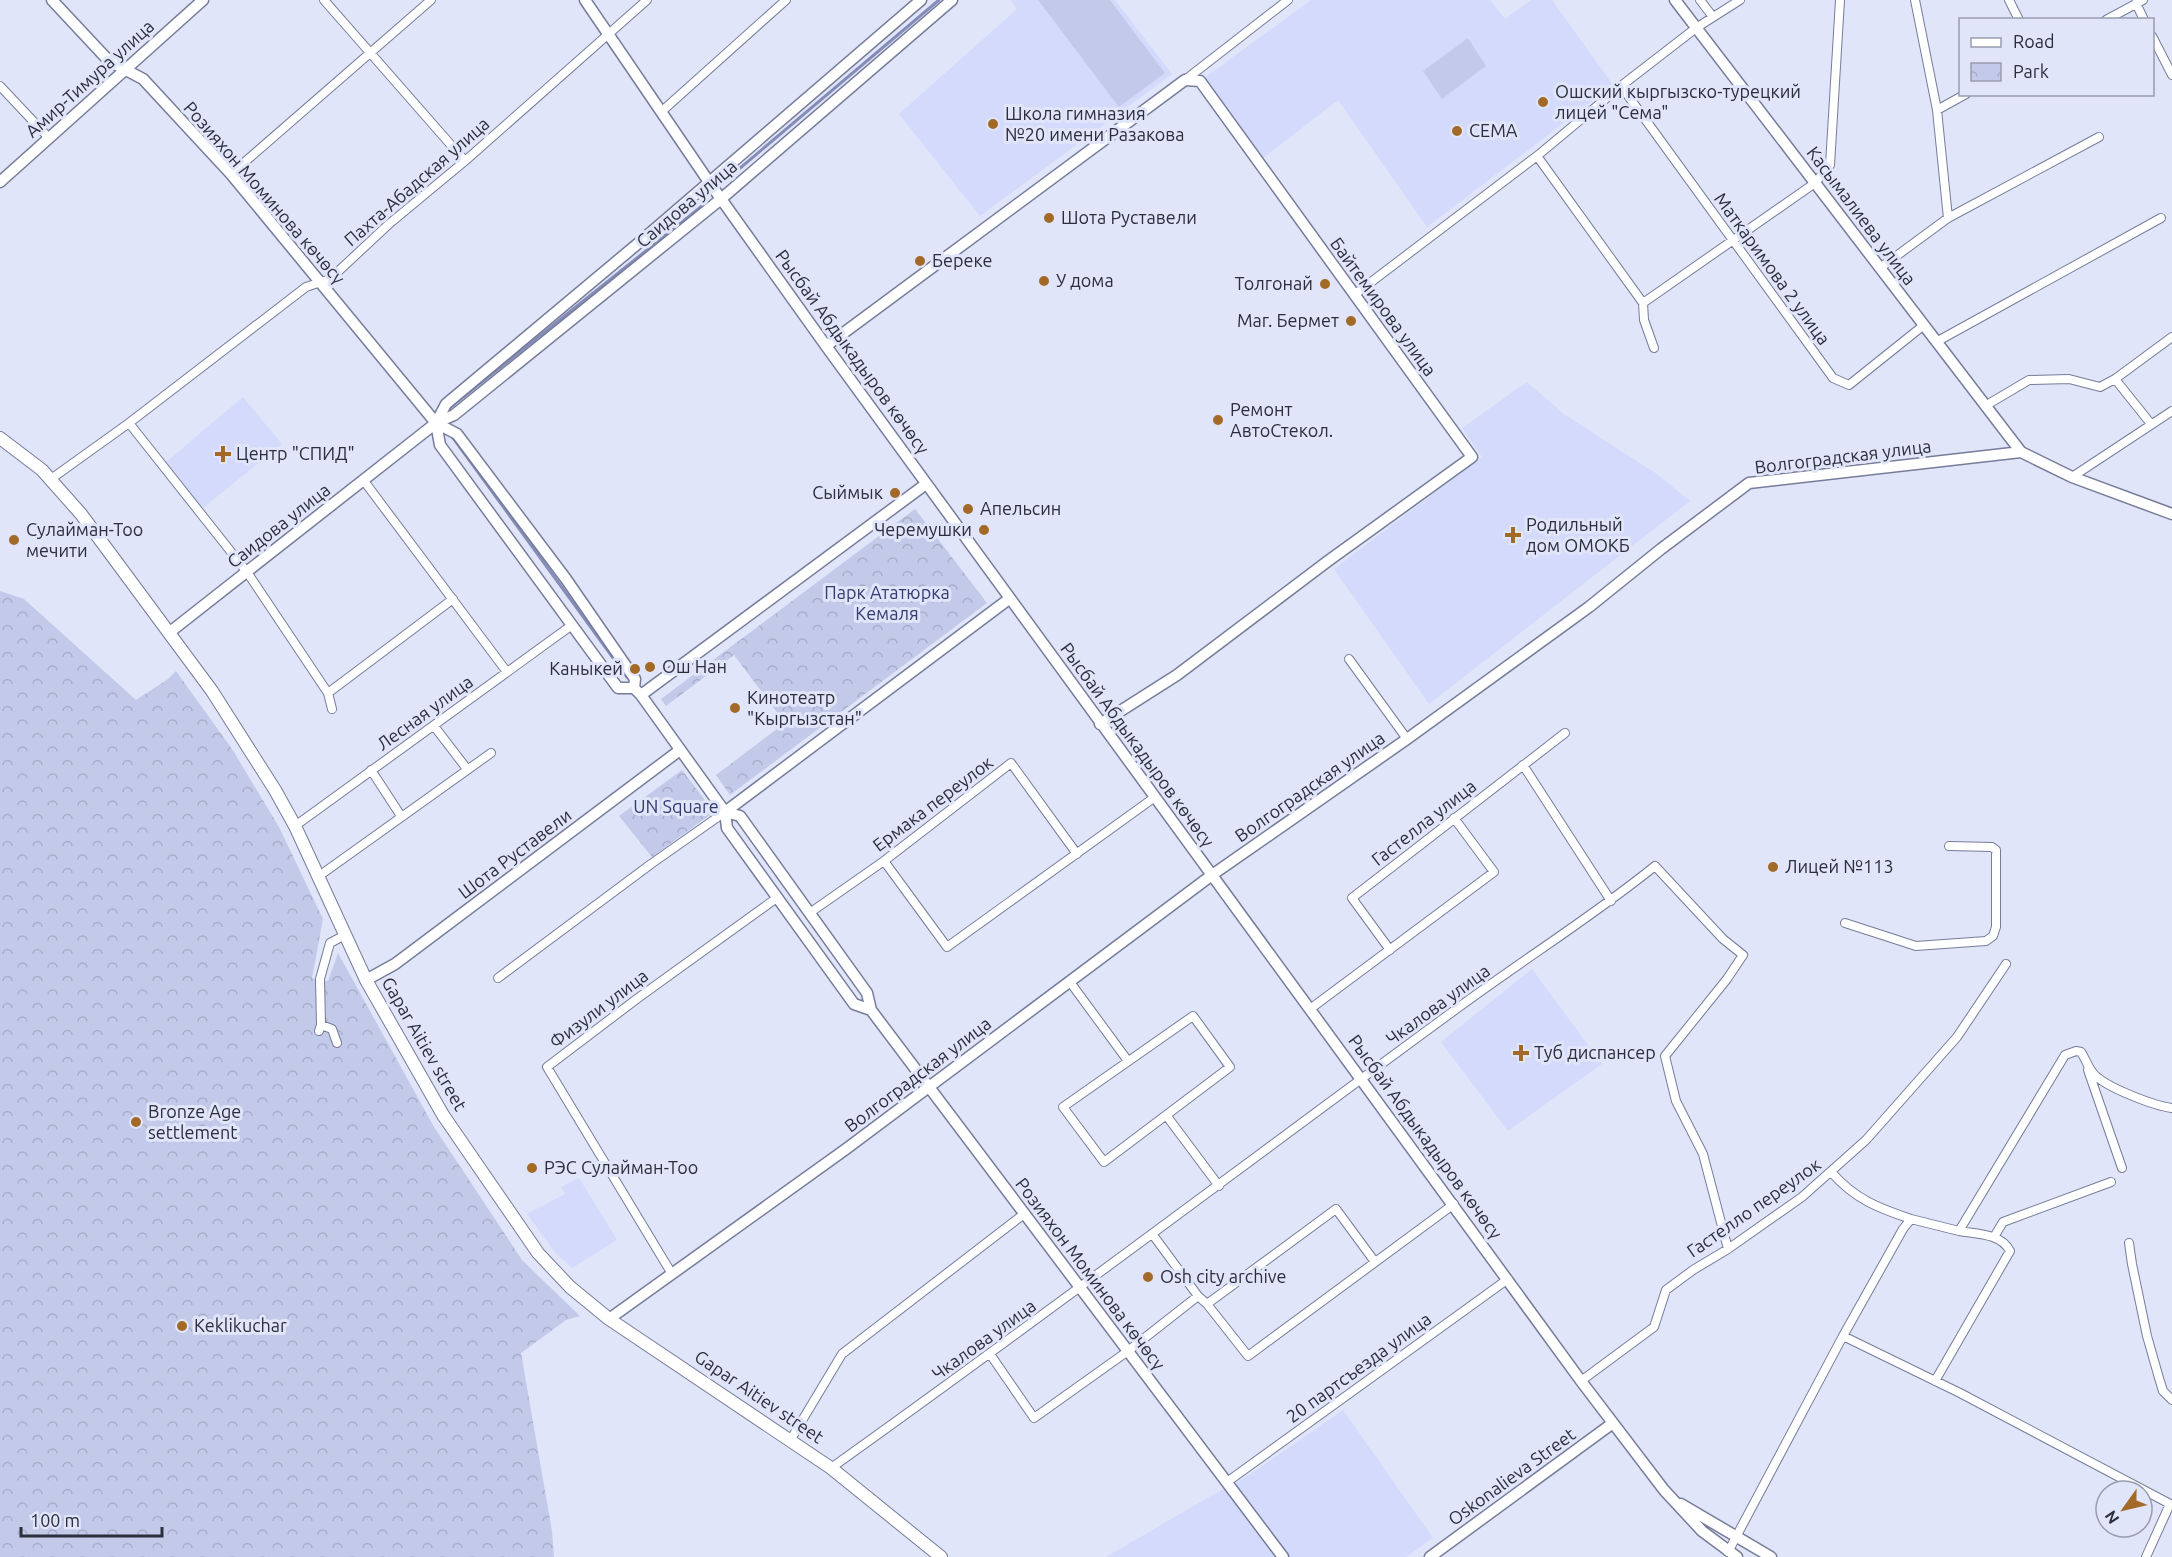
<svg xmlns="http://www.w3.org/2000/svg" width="2172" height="1557" font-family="Ubuntu,sans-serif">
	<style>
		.built { fill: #d3dafb }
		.park { fill: url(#park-crowns) }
		.pitch { fill: #c3cae9 }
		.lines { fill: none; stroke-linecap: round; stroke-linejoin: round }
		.stream { stroke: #848cb7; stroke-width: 3 }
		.street-casing { stroke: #767c9a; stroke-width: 10 }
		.secondary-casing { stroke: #767c9a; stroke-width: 13 }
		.primary-casing { stroke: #767c9a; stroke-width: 14 }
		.street { stroke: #fff; stroke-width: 8 }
		.secondary { stroke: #fff; stroke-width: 10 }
		.primary { stroke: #fff; stroke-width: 12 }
		.poi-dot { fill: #a26927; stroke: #e0e5f9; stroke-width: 2 }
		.labels { text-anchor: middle; stroke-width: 6; stroke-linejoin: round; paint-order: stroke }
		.street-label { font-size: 18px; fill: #2b2e3b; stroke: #e0e5f9 }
		.poi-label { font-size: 18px; fill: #2b2e3b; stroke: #e0e5f9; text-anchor: start }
		.park-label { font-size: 18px; fill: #343b72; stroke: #e0e5f9 }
	</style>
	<defs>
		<pattern id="park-crowns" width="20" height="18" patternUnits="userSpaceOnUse" patternTransform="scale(1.5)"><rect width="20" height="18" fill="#c3cae9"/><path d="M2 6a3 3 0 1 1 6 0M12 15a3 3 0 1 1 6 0" fill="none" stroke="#a8aec9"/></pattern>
	</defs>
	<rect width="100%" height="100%" fill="#e0e5f9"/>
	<path class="built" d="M1011,0H1115L1172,74L980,216L899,114L1017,9Z
		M1311,0H1490L1505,19L1531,0H1552L1613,85L1427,227L1338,100L1258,162L1200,81Z
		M1527,382L1565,415L1657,474L1690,501L1429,704L1334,569L1482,457L1462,428Z
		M243,397L282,444L198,512L165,463Z
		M1532,969L1602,1064L1508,1131L1441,1042Z
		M579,1178L617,1240L572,1268L555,1252L527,1214L565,1194L561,1187Z
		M1343,1410L1433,1538L1406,1557H1106L1216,1493L1248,1476Z"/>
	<path class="park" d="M915,509L987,603L730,795L716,775L785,723L734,655L666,706L661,699Z
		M0,591L24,599L136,700L168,679L176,671L232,749L279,827L323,919L312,978L328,981L338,953L434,1127L522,1260L580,1316L566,1320L521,1353L552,1531L554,1557H0Z
		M682,770L714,812L652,857L619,816Z"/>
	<path class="pitch" d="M1038,0H1110L1165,73L1119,107Z
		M1468,38L1486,66L1442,99L1423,71Z"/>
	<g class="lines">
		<path class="stream" d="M726,180L939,0
			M448,409L702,206
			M451,435L627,677"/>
		<g class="street-casing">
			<path id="street" d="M324,0L465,161
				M1700,0L1713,17
				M1915,0L1937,110L1948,218
				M2009,0L2019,20
				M2136,3L2144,20
				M2106,20L2143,0
				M2152,36L2172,75
				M1185,80L1288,0
				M0,86L49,138
				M1621,86L1833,378L1849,385L1924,325
				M1937,110L1966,94
				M661,112L786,0
				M1537,156L1643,303L1644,320L1654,348
				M231,174L431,0
				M1880,268L1948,218L2099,137
				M1354,295L1537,156L1621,86L1696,28L1740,0
				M1643,303L1815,183L1830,165L1840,0
				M1936,342L2161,218
				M2115,379L2151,424
				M1985,406L2029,380L2069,379L2100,387L2115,379L2172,337
				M129,423L247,572L328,693L332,709
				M2072,477L2172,411
				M51,479L129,423L306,287L330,279L389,224L465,161L647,0
				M364,481L507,672
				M1349,659L1407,739
				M328,693L453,599
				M434,726L467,769
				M1523,765L1611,901
				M371,770L401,816
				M295,826L572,625
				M884,861L947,947L1155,797
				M319,876L491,753
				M811,912L884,861L1011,763L1077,854
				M1845,923L1916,946L1986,941L1993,936L1996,927V850L1992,847L1949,846
				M1390,950L1352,898L1565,733
				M498,978L651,864L725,812
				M1070,982L1128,1061
				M1310,1009L1494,872L1454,818
				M1193,1016L1230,1067L1104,1162L1063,1107Z
				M321,1025L332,1029L337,1043
				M319,1031L321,1025L320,979L330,943L345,935
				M2088,1070L2122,1168
				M1166,1115L1219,1186
				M1832,1173C1855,1199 1878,1208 1911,1219L1903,1229L1843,1336L1960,1393L2172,1505
				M1911,1219L1959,1231L2065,1055L2076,1051L2081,1052C2085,1058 2088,1067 2093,1073C2104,1087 2155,1106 2172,1108
				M1153,1235L1198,1296L1207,1304L1248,1356L1454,1204
				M1994,1237L2003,1222L2111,1182
				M2129,1243L2132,1264L2147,1336L2159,1378L2163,1391L2172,1400
				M672,1274L547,1067L638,998L778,897
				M1207,1304L1336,1209L1375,1262
				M990,1354L1034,1418L1128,1351L1198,1296
				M1581,1381L1654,1327L1666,1290L1693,1270L1728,1249L1802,1197L1866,1140L1957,1037L2006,964
				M1935,1381L2010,1251C2001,1233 1976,1234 1959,1231
				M791,1439L842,1354L1024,1214
				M831,1468C1043,1317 1250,1160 1459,1007C1524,959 1592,917 1655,866L1723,939L1743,955L1727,979L1665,1056L1676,1101L1703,1154L1728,1249
				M1227,1482L1508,1279
				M1728,1552L1843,1336
				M2146,1557L2170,1504"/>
		</g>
		<g class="secondary-casing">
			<path id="secondary" d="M52,0L109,61L143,79L231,174L436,423L457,434L566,579L635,679L634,688
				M585,0L709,182L826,346L1581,1381L1664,1490L1702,1531L1737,1557
				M1675,0L2021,452L2072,477L2172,514
				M0,182L203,0
				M826,346L1185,80L1200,81L1472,457L1328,561L1177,675L1100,724
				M436,423L440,445L618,688H634L641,695L725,812L727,828L854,1004L871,1010
				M436,423L446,404L635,246L921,0
				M170,632L436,423L454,415L721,199L952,0
				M641,695L926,484
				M725,812L740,816L867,993L871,1010L1283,1557
				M725,812L1009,599
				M366,980L395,964L680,750
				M609,1319L846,1149L1212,875L1407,739L1589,607L1661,549L1749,483L2021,452
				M1681,1504L1771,1557
				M1430,1557L1613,1423"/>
		</g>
		<g class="primary-casing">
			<path id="primary" d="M0,438L42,470L81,514L212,691L275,790L295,826L366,980L443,1115L538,1253L570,1287L609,1319L831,1468L941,1557"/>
		</g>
		<use href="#street" class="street"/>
		<use href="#secondary" class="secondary"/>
		<use href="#primary" class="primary"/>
	</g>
	<g class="poi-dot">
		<circle cx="1543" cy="102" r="6"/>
		<circle cx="993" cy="124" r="6"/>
		<circle cx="1457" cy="131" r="6"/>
		<circle cx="1049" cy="218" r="6"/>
		<circle cx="920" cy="261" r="6"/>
		<circle cx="1044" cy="281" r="6"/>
		<circle cx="1325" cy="284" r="6"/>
		<circle cx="1351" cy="321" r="6"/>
		<circle cx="1218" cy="420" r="6"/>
		<path d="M220 445h6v6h6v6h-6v6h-6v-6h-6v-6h6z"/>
		<circle cx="895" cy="493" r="6"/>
		<circle cx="968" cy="509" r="6"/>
		<circle cx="984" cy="530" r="6"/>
		<path d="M1510 526h6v6h6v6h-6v6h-6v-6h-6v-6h6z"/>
		<circle cx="14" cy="540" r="6"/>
		<circle cx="650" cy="667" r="6"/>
		<circle cx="635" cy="669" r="6"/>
		<circle cx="735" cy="708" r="6"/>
		<circle cx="1773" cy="867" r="6"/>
		<path d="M1518 1044h6v6h6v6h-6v6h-6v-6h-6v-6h6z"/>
		<circle cx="136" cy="1122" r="6"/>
		<circle cx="532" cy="1168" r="6"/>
		<circle cx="1148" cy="1277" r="6"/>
		<circle cx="182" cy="1326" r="6"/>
	</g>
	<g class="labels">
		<g class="street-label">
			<text transform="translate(90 79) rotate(-42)" y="6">Амир-Тимура улица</text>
			<text transform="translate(417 182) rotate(-41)" y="6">Пахта-Абадская улица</text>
			<text transform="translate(264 193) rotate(49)" y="6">Розияхон Моминова көчөсү</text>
			<text transform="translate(687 204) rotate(-40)" y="6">Саидова улица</text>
			<text transform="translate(1861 216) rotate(53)" y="6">Касымалиева улица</text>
			<text transform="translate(1772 269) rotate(54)" y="6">Маткаримова 2 улица</text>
			<text transform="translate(1383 307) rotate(54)" y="6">Байтемирова улица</text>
			<text transform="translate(852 352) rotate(54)" y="6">Рысбай Абдыкадыров көчөсү</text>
			<text transform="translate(1843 457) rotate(-7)" y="6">Волгоградская улица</text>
			<text transform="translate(279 526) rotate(-38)" y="6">Саидова улица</text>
			<text transform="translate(425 713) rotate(-36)" y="6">Лесная улица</text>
			<text transform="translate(1137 745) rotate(54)" y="6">Рысбай Абдыкадыров көчөсү</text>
			<text transform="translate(1310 787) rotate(-35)" y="6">Волгоградская улица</text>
			<text transform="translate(933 804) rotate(-37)" y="6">Ермака переулок</text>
			<text transform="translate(1424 823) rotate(-38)" y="6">Гастелла улица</text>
			<text transform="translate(515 854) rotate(-37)" y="6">Шота Руставели</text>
			<text transform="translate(1438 1005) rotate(-36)" y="6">Чкалова улица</text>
			<text transform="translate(599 1009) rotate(-37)" y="6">Физули улица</text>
			<text transform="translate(424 1044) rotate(60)" y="6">Gapar Aitiev street</text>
			<text transform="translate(918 1075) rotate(-37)" y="6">Волгоградская улица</text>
			<text transform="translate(1425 1137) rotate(54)" y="6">Рысбай Абдыкадыров көчөсү</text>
			<text transform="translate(1754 1208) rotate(-35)" y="6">Гастелло переулок</text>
			<text transform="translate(1090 1274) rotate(53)" y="6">Розияхон Моминова көчөсү</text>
			<text transform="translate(984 1340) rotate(-36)" y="6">Чкалова улица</text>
			<text transform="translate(1359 1368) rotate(-36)" y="6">20 партсъезда улица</text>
			<text transform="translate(759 1397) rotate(34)" y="6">Gapar Aitiev street</text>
			<text transform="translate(1512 1477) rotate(-36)" y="6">Oskonalieva Street</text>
		</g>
		<g class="poi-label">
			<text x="1555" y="98">Ошский кыргызско-турецкий<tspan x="1555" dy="21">лицей "Сема"</tspan></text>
			<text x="1005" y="120">Школа гимназия<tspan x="1005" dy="21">№20 имени Разакова</tspan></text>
			<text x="1469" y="137">СЕМА</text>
			<text x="1061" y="224">Шота Руставели</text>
			<text x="932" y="267">Береке</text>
			<text x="1056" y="287">У дома</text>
			<text x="1313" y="290" text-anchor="end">Толгонай</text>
			<text x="1339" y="327" text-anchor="end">Маг. Бермет</text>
			<text x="1230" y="416">Ремонт<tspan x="1230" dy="21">АвтоСтекол.</tspan></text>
			<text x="236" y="460">Центр "СПИД"</text>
			<text x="883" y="499" text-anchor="end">Сыймык</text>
			<text x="980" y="515">Апельсин</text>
			<text x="1526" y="531">Родильный<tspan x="1526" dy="21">дом ОМОКБ</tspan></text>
			<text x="26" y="536">Сулайман-Тоо<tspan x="26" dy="21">мечити</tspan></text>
			<text x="972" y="536" text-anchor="end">Черемушки</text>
			<text x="662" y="673">Ош Нан</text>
			<text x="623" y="675" text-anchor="end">Каныкей</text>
			<text x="747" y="704">Кинотеатр<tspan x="747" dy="21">"Кыргызстан"</tspan></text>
			<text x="1785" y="873">Лицей №113</text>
			<text x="1534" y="1059">Туб диспансер</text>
			<text x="148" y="1118">Bronze Age<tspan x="148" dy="21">settlement</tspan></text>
			<text x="544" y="1174">РЭС Сулайман-Тоо</text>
			<text x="1160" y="1283">Osh city archive</text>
			<text x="194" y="1332">Keklikuchar</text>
		</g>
		<g class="park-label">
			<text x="887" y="599">Парк Ататюрка<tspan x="887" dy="21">Кемаля</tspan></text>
			<text x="676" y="813">UN Square</text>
		</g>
	</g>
	<rect x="1959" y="18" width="195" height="78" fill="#e0e5f9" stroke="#989cad" stroke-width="1.5"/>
	<rect x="1971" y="38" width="30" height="9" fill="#ffffff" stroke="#989cad" stroke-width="1.5"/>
	<text x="2013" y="48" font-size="18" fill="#2b2e3b">Road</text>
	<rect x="1971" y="63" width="30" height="18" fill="url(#park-crowns)" stroke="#989cad" stroke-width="1.5"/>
	<text x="2013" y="78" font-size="18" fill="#2b2e3b">Park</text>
	<g transform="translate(2124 1509) rotate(236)"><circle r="28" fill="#e0e5f9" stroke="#989cad" stroke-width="1.5"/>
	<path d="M0-4.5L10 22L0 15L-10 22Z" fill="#a26927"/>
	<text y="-9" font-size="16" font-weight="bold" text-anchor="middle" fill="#2b2e3b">N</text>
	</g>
	<path d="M21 1527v9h141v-9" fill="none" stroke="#2b2e3b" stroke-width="3"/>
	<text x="30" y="1527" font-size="18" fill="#2b2e3b" stroke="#e0e5f9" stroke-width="4.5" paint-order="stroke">100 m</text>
</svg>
